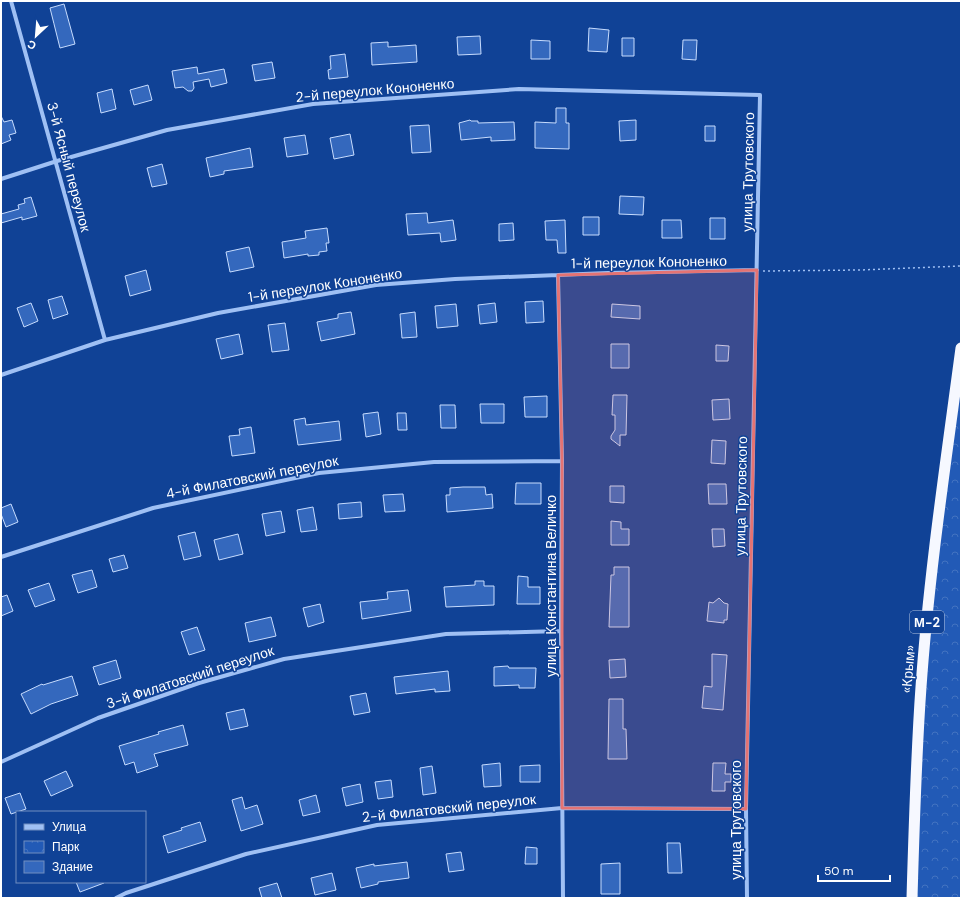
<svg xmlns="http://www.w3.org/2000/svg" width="962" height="899" font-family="'DM Sans',sans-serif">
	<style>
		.park { fill: url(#park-crowns) }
		.building { fill: #3468bd; stroke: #c7dcfe }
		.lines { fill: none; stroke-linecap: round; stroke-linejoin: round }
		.path { stroke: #9fc0f4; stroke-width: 1.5; stroke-dasharray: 2 3; stroke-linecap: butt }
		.minor { stroke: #9fc0f4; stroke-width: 4 }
		.trunk { stroke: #f6f8ff; stroke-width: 11 }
		.marked { fill: #e47373; fill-opacity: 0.2; stroke: #e47373; stroke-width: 3; stroke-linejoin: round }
		.labels { text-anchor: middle; stroke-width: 3; stroke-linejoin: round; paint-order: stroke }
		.shield { fill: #104296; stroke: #b7c6e0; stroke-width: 1 }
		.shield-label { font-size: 13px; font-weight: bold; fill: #fff }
		.street-label { font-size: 14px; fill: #fff; stroke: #104296 }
	</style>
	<defs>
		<pattern id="park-crowns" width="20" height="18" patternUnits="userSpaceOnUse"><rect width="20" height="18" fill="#225ab6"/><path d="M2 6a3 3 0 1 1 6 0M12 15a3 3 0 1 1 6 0" fill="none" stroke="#4373c1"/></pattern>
	</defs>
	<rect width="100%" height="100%" fill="#104296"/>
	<path class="park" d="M961,348V898H912L921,686Z"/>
	<path class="building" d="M64,4L75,44L60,48L50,8Z
		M589,28L609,30L607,52L588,51Z
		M480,36L481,54L458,55L457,37Z
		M622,38H634V56H622Z
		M531,40L550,41V59H531Z
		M683,40H697L696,60L682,59Z
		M388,42V47L416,45L417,62L372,65L371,43Z
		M345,54L348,77L329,79L328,70L331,69L330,56Z
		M272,62L275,78L255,81L252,65Z
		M197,67L198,74L224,69L227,83L211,87L209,79L193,82L194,88L192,91H188L183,87L175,88L172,71Z
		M148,85L152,100L134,105L130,90Z
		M112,89L116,109L101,113L97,93Z
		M556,108H566V123H569V149L535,148V122L556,123Z
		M1,116L4,122L12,120L16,133L9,135L11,140L1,144Z
		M470,120L471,121H478V123L514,122L515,140L491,141V137L461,140L459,123Z
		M636,120V140L620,141L619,121Z
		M429,125L431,152L412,153L410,126Z
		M705,126H715V141H705Z
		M350,134L354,155L334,159L330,138Z
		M305,135L308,154L287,157L284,138Z
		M250,148L253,167L224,171V174L210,177L206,158Z
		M162,164L167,184L152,187L147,168Z
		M620,196L644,197L643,215L619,214Z
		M31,197L37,216L22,220V217L1,223V214L19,209L18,205L25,203L24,199Z
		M427,213L428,223L453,220L456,240L441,242L440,233L408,235L406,214Z
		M583,217H599V235H583Z
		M710,218H725V239H710Z
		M565,220L566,253H558L557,240H546L545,221Z
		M662,220H681L682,238H662Z
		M513,223L514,240L499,241V224Z
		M327,228L329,243H326L327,251L319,252V255L308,256V254L284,258L282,242L306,238L305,231Z
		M249,247L254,267L230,272L226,252Z
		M146,270L151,290L130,296L125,276Z
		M62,296L68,314L53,319L48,300Z
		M543,301L544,322L526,323L525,302Z
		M31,303L38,321L24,327L17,308Z
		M495,303L497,322L480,324L478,305Z
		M456,304L458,326L437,328L435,306Z
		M612,304L640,306V319L611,317Z
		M351,312L355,334L321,341L317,322L338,318V314Z
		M415,312L417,337L402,338L400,314Z
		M285,323L289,350L272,352L268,325Z
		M239,334L243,354L221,359L216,339Z
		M611,344H629V368H611Z
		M716,345L729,346L728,361H716Z
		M613,395H627L626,435H620V446L611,439V436L615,430V415H612Z
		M547,396V417H525L524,397Z
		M729,399L730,419L713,420L712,400Z
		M480,404H504V423H481Z
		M440,405H455L456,428H441Z
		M378,412L381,434L366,437L363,414Z
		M397,413H406L407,430H398Z
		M305,418L306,425L339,421L341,440L298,445L294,420Z
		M251,427L255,453L232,456L229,436L240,435L239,429Z
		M712,440L726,441L725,464L711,463Z
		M516,483H541V504H515Z
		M708,484H726L727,504H709Z
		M610,486H624V503L610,502Z
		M463,487H485L486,495L492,494L493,508L447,512L446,495H450V488Z
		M403,494L405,511L385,512L383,495Z
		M361,502L362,517L339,519L338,504Z
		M11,504L18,522L6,527L1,514V508Z
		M313,507L317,530L301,532L297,510Z
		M281,511L285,532L266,536L262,514Z
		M611,521L621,522V529H629V545H611Z
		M712,529H724L725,546L713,547Z
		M195,532L201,556L184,560L178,536Z
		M238,534L243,554L219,560L214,540Z
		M124,555L128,568L113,572L109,559Z
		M614,567H629V627H609L611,575H614Z
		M92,570L97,587L78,593L72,575Z
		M518,576L528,577V587H540V604H517Z
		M475,581H484V586H494V605L446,607L444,587L475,585Z
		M49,583L55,600L35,607L28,590Z
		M408,590L411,611L362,619L360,602L388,599L387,592Z
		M7,595L13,611L1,616V597Z
		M719,598L724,603L728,604L727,620H724V623L707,621L709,602L713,603Z
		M320,604L324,622L308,627L303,608Z
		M271,617L276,636L249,642L245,623Z
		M197,627L205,650L189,655L181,632Z
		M712,654L727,655L723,710L702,708L704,686L712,687Z
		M625,659L626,677L610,678L609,660Z
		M116,660L121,678L99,685L93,667Z
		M508,666L509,668H536L535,688H519V685L494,686V667Z
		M448,671L450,691L435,692V689L396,694L394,677Z
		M72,676L78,695L51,704L31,714L21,694L42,684L43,685Z
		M366,693L370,712L354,715L350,696Z
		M609,699H623V729H626L627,759H608Z
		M244,709L248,726L230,730L226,713Z
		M183,725L188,745L154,754L158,766L137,773L134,762L125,765L119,746L159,734L158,732Z
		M500,763L501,786L484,787L482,765Z
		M713,763H726L725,774H731V782H725V791H712Z
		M540,765V782H520V766Z
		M432,766L436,793L423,795L420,768Z
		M66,771L73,786L51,796L44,781Z
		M391,780L393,797L378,799L375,782Z
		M360,784L363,802L346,806L342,788Z
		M20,793L26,809L11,814L5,798Z
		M316,795L320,812L303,816L299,800Z
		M242,797L245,809L257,805L263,824L241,831L232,800Z
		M200,822L206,841L168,853L163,836L182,830L181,828Z
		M667,843H680L682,873H668Z
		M526,847L537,848V864H525Z
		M461,852L464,870L449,872L446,854Z
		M407,862L409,878L378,882V884L361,888L356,868L374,864V866Z
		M620,863V894H601V864Z
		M332,873L336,890L315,895L311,878Z
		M76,882H104V883L80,892Z
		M277,883L282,898H262L259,888Z"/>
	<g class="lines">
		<path class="path" d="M763,271L860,270L961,266"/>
		<path class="minor" d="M11,1L105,340
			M1,179L57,161L167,130L313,104L519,89L760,95L746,809L747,898
			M558,275L562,461L561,631L563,898
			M1,375L105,340L218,313L376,285L455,279L608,273L757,270
			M1,557L153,508L319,473L434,462L562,461
			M1,762L98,718L199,683L284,659L446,634L561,631
			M116,898L126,893L246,854L377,825L562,808L746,809"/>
		<path class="trunk" d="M912,898C914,828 916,757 921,687C929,573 946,461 961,348"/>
	</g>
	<path class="marked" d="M757,270L746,809L562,808V461L558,275Z"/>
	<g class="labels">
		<rect class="shield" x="910" y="611" width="34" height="22" rx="3"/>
		<g class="shield-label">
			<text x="927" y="627">М-2</text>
		</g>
		<g class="street-label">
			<text transform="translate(375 90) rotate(-5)" y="5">2-й переулок Кононенко</text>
			<text transform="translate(69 167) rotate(75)" y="5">3-й Ясный переулок</text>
			<text transform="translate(748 172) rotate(-89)" y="5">улица Трутовского</text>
			<text transform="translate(649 262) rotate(-1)" y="5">1-й переулок Кононенко</text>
			<text transform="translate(325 285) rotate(-9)" y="5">1-й переулок Кононенко</text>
			<text transform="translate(252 477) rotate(-11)" y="5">4-й Филатовский переулок</text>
			<text transform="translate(741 496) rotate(-89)" y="5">улица Трутовского</text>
			<text transform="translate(551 586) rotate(-90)" y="5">улица Константина Величко</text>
			<text transform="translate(908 669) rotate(-85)" y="5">«Крым»</text>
			<text transform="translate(190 677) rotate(-18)" y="5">3-й Филатовский переулок</text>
			<text transform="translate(449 808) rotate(-6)" y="5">2-й Филатовский переулок</text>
			<text transform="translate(736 820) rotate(-90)" y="5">улица Трутовского</text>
		</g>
	</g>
	<rect width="962" height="899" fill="none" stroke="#ffffff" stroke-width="4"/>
	<rect x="16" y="811" width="130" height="72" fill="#104296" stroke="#708ec0"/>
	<rect x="24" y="824" width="20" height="6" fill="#9fc0f4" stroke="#708ec0"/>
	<text x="52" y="831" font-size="12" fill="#ffffff">Улица</text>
	<rect x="24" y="841" width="20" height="12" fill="url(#park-crowns)" stroke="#708ec0"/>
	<text x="52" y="851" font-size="12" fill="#ffffff">Парк</text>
	<rect x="24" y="861" width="20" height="12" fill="#3468bd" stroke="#708ec0"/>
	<text x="52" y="871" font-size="12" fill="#ffffff">Здание</text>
	<g transform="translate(36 36) rotate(206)" stroke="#104296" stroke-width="3" paint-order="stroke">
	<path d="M0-3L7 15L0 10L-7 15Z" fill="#ffffff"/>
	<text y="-6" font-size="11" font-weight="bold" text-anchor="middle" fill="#ffffff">С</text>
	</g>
	<path d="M818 875v6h72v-6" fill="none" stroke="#ffffff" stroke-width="2"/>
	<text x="824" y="875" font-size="12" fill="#ffffff" stroke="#104296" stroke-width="3" paint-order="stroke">50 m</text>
</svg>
